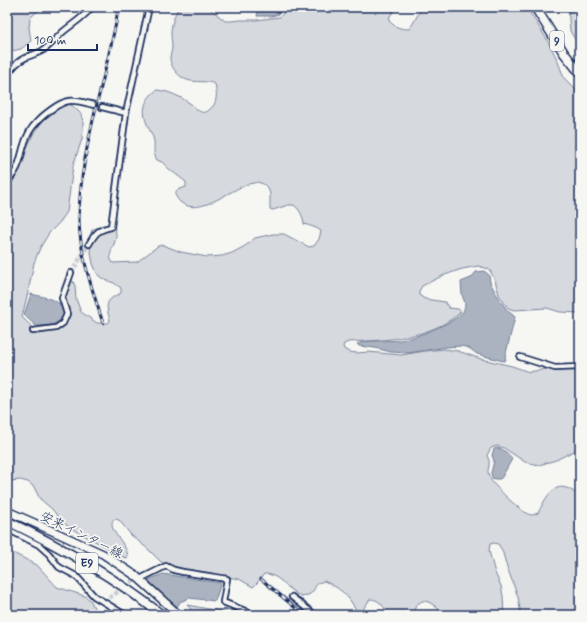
<svg xmlns="http://www.w3.org/2000/svg" width="587" height="622" font-family="Mynerve,'Klee One',sans-serif">
	<style>
		.green { fill: #d6d9dd; stroke: #78849e }
		.water { fill: #abb2c0; stroke: #717e99 }
		.lines { fill: none; stroke-linecap: round; stroke-linejoin: round }
		.minor-tunnel { stroke: #caced4; stroke-width: 4.5; stroke-dasharray: 4.5 2; stroke-linecap: butt }
		.minor-casing { stroke: #1b2f5e; stroke-width: 8 }
		.secondary-casing { stroke: #1b2f5e; stroke-width: 10 }
		.trunk-casing { stroke: #1b2f5e; stroke-width: 11 }
		.motorway-casing { stroke: #1b2f5e; stroke-width: 11 }
		.minor { stroke: #f6f6f2; stroke-width: 4.5 }
		.secondary { stroke: #f6f6f2; stroke-width: 7 }
		.trunk { stroke: #f6f6f2; stroke-width: 8 }
		.motorway { stroke: #f6f6f2; stroke-width: 8 }
		.rail-casing { stroke: #1b2f5e; stroke-width: 3 }
		.rail { stroke: #f6f6f2; stroke-width: 1.5; stroke-dasharray: 4.5; stroke-linecap: butt }
		.labels { text-anchor: middle; stroke-width: 3.5; stroke-linejoin: round; paint-order: stroke }
		.shield { fill: #f6f6f2; stroke: #5d6b8a; stroke-width: 1 }
		.shield-label { font-size: 12px; font-weight: bold; fill: #1b2f5e }
		.street-label { font-size: 13px; fill: #1b2f5e; stroke: #f6f6f2 }
	</style>
	<rect width="100%" height="100%" fill="#f6f6f2"/>
	<filter id="ink" filterUnits="userSpaceOnUse"><feTurbulence type="fractalNoise" baseFrequency=".025" numOctaves="2"/><feDisplacementMap in="SourceGraphic" scale="8" xChannelSelector="R" yChannelSelector="G"/><feConvolveMatrix kernelMatrix="1 2 1 2 8 2 1 2 1" color-interpolation-filters="sRGB"/></filter>
	<g filter="url(#ink)">
		<path class="green" d="M7,7H42L30,18L29,28L31,41L21,49L7,52Z
			M179,7H208L225,21H231L241,20H256L280,17L284,12L283,7H397L390,16L389,21C395,27 400,29 409,29C415,22 417,14 423,7H526L529,11L546,38L557,59L564,78L580,94V313L560,312L547,308L514,310L508,308L499,295L495,280L489,269L478,266L462,269L442,276L422,286L419,291V295L425,299L445,302L449,308L458,309L461,311L460,313C428,339 388,340 348,342L344,344L343,346L344,349L349,352L357,353L368,352L401,355L425,351L444,349L458,351L481,359L512,366L529,372L546,369H574L580,370V448L556,460L539,465L525,462L504,448L497,446L491,448L487,455C487,457 489,459 489,461C490,469 485,470 491,480C495,487 523,514 531,515C533,515 535,514 538,513C544,502 552,481 569,489C573,491 577,494 580,496V615H521L518,597L507,567L502,550L498,544L494,543L490,544L489,551L495,573L501,586L503,596L504,615H443C439,609 430,600 422,601C422,601 416,605 416,605L414,611L415,615H388C384,607 380,599 370,599L362,611L355,609C349,595 338,587 324,581C322,582 320,582 318,583C314,587 314,593 308,595C306,595 304,596 302,596C290,594 280,573 264,574C260,579 257,584 253,587L239,579L172,567L161,562L149,550L131,535L119,520L114,519C107,527 120,538 124,546C126,548 127,552 128,555L127,558L123,557L110,549L77,532L63,523L52,509L40,499L34,487L28,482L20,480L11,481L7,483V186L14,179L22,164L27,147L36,130L46,117L59,107L68,104L73,106L81,114L83,121V130L82,139L73,166L67,212L60,222L49,233L40,248L34,263L28,292L22,317C27,322 35,331 42,332C51,334 66,326 68,318C70,311 65,306 65,299C64,293 68,287 70,281H73L75,286L76,299L81,312L97,323H108L110,321C108,312 104,303 112,298C115,296 118,295 121,293V288L114,283L103,279L98,275L93,264L90,247V236L92,230L103,225L114,227C122,241 104,252 113,263L137,262L158,246L163,245L181,252L207,257L222,256L232,253L245,246L255,238L273,234H284L309,247L314,246L319,239L321,231C316,227 310,226 304,224C303,216 300,210 294,205H288L273,210L270,209V194L268,188C266,186 263,183 260,183C259,182 256,182 254,183C233,185 201,219 180,202C178,200 176,197 175,194L177,190L186,187V182L169,169L162,162L157,160C152,151 155,150 154,141C153,135 149,130 147,124C141,110 145,98 157,90C169,91 181,97 191,104C194,106 197,111 201,112C204,113 207,112 209,110C218,104 217,93 215,84C206,80 196,83 187,80C179,77 171,68 170,59C170,55 172,51 172,47C172,42 171,38 171,34C171,25 174,15 179,7Z
			M568,7H580V48L570,31Z
			M7,550L37,565L57,587L85,596L91,601L95,610L96,615H7Z
			M187,605L241,615H196Z"/>
		<path class="water" d="M259,7H281V10L279,14L272,16H257Z
			M484,271L489,275L490,282L495,292L507,310L515,317L505,357L506,360L503,361L477,354L469,348L461,346L447,347L408,353L391,352L375,348L359,346L357,344C370,339 386,342 400,340C413,339 456,322 463,312C464,310 465,306 465,303L462,295L461,282L471,278L476,272Z
			M31,294C39,296 58,299 62,307C63,309 63,312 64,314C56,327 50,325 36,326L24,315Z
			M497,448C502,448 510,454 512,459L502,477L500,479H496L492,478L491,473L494,461L492,455L494,449Z
			M163,574L221,583L215,601L189,598L180,602L177,607L150,584L148,580Z"/>
		<g class="lines">
			<path class="minor-tunnel" d="M71,273L89,244
				M109,598L133,581"/>
			<g class="minor-casing">
				<path id="minor" d="M7,76C12,68 17,61 27,57C33,54 41,53 46,48C53,43 58,36 64,31C74,23 84,17 92,7
					M102,107L126,113
					M7,182C21,167 19,160 25,142C27,136 31,128 36,123C42,116 59,102 69,101C77,100 86,103 94,105
					M89,244C96,232 98,230 111,227L126,113L149,7
					M33,331L56,328L63,323L67,314L62,298L71,273
					M520,357L555,368L580,367
					M7,529L39,545L49,554L59,567L76,576L94,596L125,615
					M140,579L166,566L174,570L183,572L227,579L223,602L245,611L251,615
					M292,597L315,615"/>
			</g>
			<g class="secondary-casing">
				<path id="secondary" d="M7,511L57,533L103,554L136,576L179,615"/>
			</g>
			<g class="trunk-casing">
				<path id="trunk" d="M535,7L564,53L580,73"/>
			</g>
			<g class="motorway-casing">
				<path id="motorway" d="M7,521C62,547 114,577 162,615"/>
			</g>
			<use href="#minor" class="minor"/>
			<use href="#secondary" class="secondary"/>
			<use href="#trunk" class="trunk"/>
			<use href="#motorway" class="motorway"/>
			<g class="rail-casing">
				<path id="rail" d="M103,323C92,289 80,255 79,220C79,180 88,141 97,103C104,76 110,49 116,23L118,7
					M261,579L304,615"/>
			</g>
			<use href="#rail" class="rail"/>
		</g>
	</g>
	<g class="labels">
		<g class="shield">
			<rect x="550" y="31" width="14" height="20" rx="3"/>
			<rect x="76" y="553" width="22" height="20" rx="3"/>
		</g>
		<g class="shield-label">
			<text x="557" y="45">9</text>
			<text x="87" y="567">E9</text>
		</g>
		<g class="street-label">
			<text transform="translate(82 534) rotate(26)" y="5">安来インター線</text>
		</g>
	</g>
	<rect width="587" height="622" fill="none" stroke="#f6f6f2" stroke-width="24"/>
	<rect x="12" y="12" width="563" height="598" fill="none" stroke="#1b2f5e" stroke-width="1.5" filter="url(#ink)"/>
	<path d="M28 44v6h69v-6" fill="none" stroke="#1b2f5e" stroke-width="2"/>
	<text x="34" y="44" font-size="12" fill="#1b2f5e" stroke="#f6f6f2" stroke-width="3" paint-order="stroke">100 m</text>
</svg>
